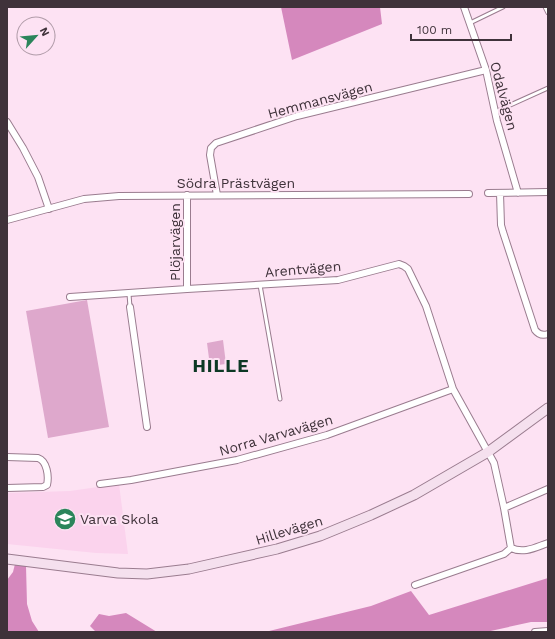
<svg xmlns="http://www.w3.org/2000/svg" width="555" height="639" font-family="'Work Sans',sans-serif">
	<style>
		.built { fill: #fbd3ed }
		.green { fill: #dea8cc }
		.forest { fill: #d588bd }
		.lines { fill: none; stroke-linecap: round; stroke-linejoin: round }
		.lane-casing { stroke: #9a7c8f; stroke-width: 5 }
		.street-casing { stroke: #9a7c8f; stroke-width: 8 }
		.secondary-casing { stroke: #9a7c8f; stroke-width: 11 }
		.lane { stroke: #fff; stroke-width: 3 }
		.street { stroke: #fff; stroke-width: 6 }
		.secondary { stroke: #f5e0ee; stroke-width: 9 }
		.labels { text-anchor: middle; stroke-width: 4; stroke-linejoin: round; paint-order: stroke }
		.street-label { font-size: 14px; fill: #3f323a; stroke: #fde2f3 }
		.poi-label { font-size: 14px; fill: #3f323a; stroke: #fde2f3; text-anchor: start }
		.district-label { font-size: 18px; font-weight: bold; letter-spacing: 1px; fill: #0c3824; stroke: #fde2f3 }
	</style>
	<rect width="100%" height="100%" fill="#fde2f3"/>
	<path class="built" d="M119,484L128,554L96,553L7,544V493L70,491Z"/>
	<path class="green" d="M87,300L109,427L48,438L26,311Z
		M223,340L226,364L210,366L207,343Z"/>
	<path class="forest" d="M281,7H380L382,24L292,60Z
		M15,564L26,566L27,604L32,621L39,632H7V580L13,572Z
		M548,578V622H531L486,632H265L371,606L411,591L429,615Z
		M126,613L157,632H96L90,626L99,614L109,616Z"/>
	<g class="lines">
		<g class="lane-casing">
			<path id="lane" d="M545,7L548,13
				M470,23L503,7
				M495,112L548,88
				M260,285L280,399
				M129,294L130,307"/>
		</g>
		<g class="street-casing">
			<path id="street" d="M464,7L486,70L497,121L518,193
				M7,122L23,148L38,177L49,209
				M488,193L548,192
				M500,193L501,225L503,232L535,330C538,334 542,336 548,334
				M187,195V289
				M217,195L210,155L211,148L216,143L297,116L486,70
				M7,220L84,199L119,196L469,194
				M70,297L187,289L338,280L399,264L404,266L408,269L426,306L453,389L494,463L504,508L511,548
				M130,307L147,427
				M7,457L38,458C47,461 49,476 47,485L43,487L7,488
				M100,484L131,480L237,460L327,435L453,389
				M504,508L548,489
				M415,585L504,554L511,548C524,554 536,547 548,543
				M535,632L548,631"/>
		</g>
		<g class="secondary-casing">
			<path id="secondary" d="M7,559L118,573L147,574L189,569L277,549L320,536L371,515L414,495L488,452L548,408"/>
		</g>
		<use href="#lane" class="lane"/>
		<use href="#street" class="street"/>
		<use href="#secondary" class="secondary"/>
	</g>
	<defs>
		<g id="school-disc" transform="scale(1.15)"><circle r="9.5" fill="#2b855b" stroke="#fde2f3"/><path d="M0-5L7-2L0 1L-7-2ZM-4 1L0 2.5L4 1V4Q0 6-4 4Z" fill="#fff"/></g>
	</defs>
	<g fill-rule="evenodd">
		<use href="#school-disc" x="65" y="519"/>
	</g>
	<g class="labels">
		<g class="street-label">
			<text transform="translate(504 96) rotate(75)" y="5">Odalvägen</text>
			<text transform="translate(320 100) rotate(-15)" y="5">Hemmansvägen</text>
			<text x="236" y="188">Södra Prästvägen</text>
			<text transform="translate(175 242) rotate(-90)" y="5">Plöjarvägen</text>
			<text transform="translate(303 269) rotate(-5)" y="5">Arentvägen</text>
			<text transform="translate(276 435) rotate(-16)" y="5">Norra Varvavägen</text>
			<text transform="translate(289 530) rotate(-17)" y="5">Hillevägen</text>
		</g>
		<g class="poi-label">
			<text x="80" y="524">Varva Skola</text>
		</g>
		<g class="district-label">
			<text x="221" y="372">HILLE</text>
		</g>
	</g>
	<rect width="555" height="639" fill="none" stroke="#3f323a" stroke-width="16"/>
	<g transform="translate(36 36) rotate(63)"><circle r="19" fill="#fde2f3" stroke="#b19ca9"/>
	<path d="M0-3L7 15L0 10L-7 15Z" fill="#2b855b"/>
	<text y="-6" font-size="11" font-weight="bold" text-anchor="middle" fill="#3f323a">N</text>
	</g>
	<path d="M411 34v6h100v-6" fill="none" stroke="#3f323a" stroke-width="2"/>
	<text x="417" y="34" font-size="12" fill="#3f323a" stroke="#fde2f3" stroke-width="3" paint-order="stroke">100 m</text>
</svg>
